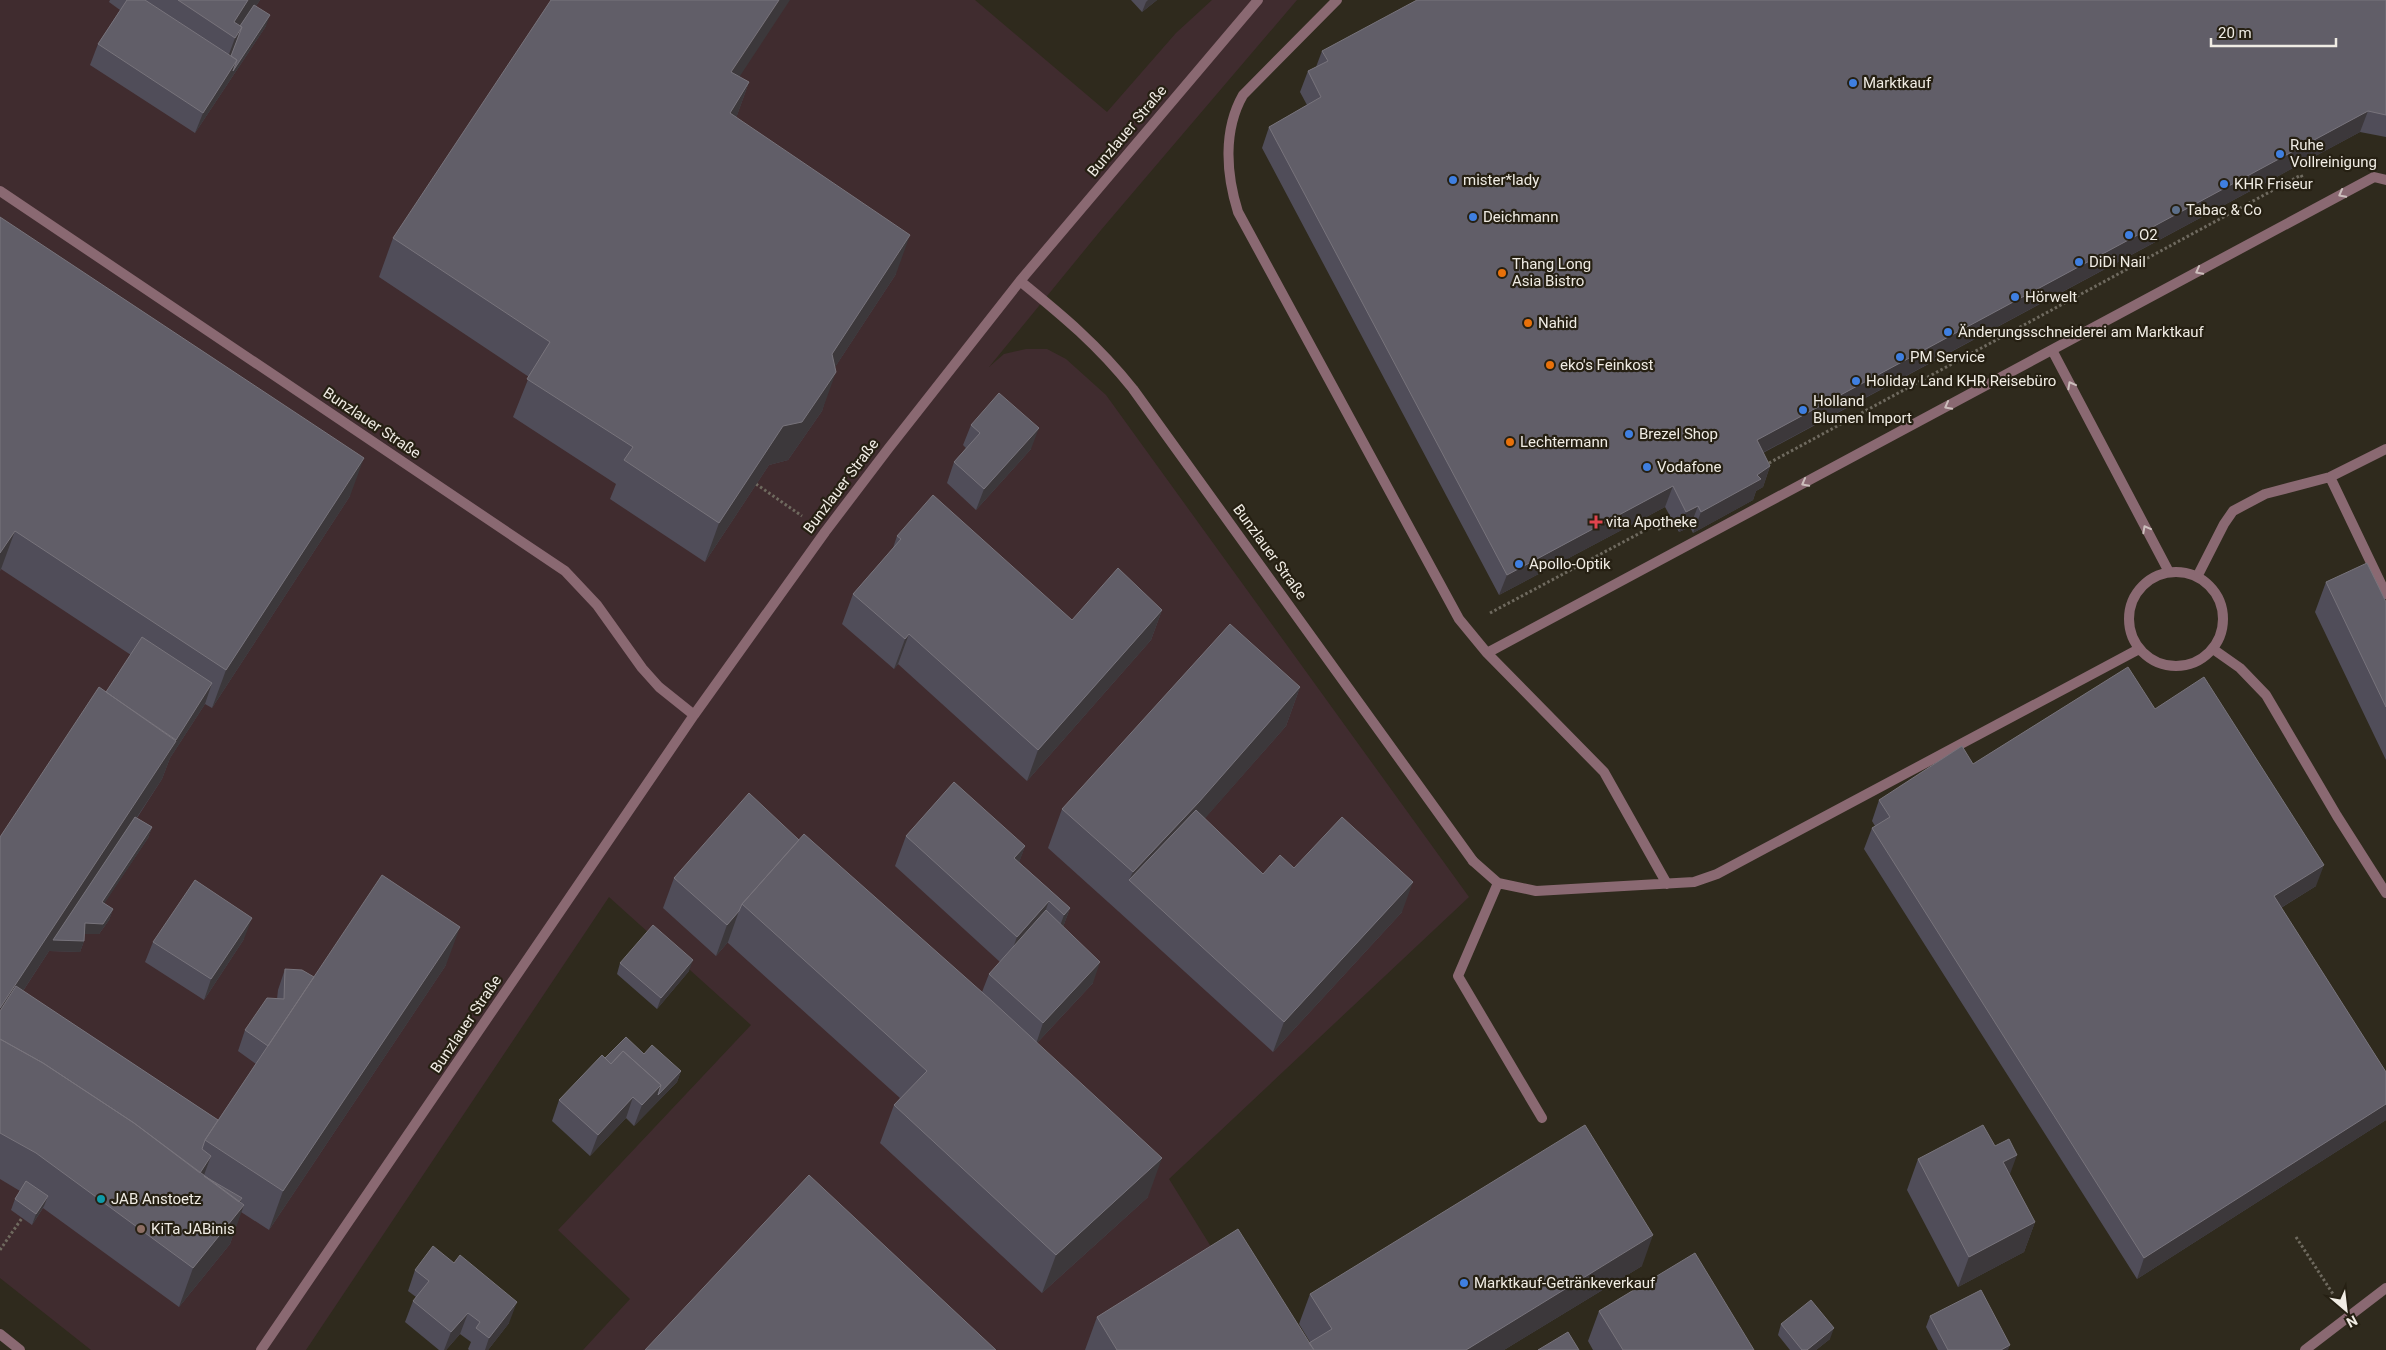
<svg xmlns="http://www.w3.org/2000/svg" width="2386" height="1350" font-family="Roboto,sans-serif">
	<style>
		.industrial { fill: #402c2f }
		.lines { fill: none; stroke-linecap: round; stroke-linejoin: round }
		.path { stroke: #6f6a5f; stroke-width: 3; stroke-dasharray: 2.5 2.5; stroke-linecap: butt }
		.service { stroke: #8a6972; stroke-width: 10 }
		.minor { stroke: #8a6972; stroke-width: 10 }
		.tertiary { stroke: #8a6972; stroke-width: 10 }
		.wall { fill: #504d59 }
		.shaded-wall { fill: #3c383b }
		.building { fill: #615e68; stroke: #78747c }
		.oneway { stroke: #ccbebc }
		.shop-dot { fill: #3f7fe0; stroke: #262013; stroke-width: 2 }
		.service-dot { fill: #5c6f8a; stroke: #262013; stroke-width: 2 }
		.food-dot { fill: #e8710a; stroke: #262013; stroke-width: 2 }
		.health-dot { fill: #e0444e; stroke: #262013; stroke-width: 2 }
		.culture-dot { fill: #0f9aa8; stroke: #262013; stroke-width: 2 }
		.education-dot { fill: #8d6e63; stroke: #262013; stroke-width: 2 }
		.labels { text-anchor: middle; stroke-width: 4.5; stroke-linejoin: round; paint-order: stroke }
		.poi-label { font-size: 15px; fill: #f0ece4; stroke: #262013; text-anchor: start }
		.street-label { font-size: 15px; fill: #f0ece4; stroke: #262013 }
	</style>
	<rect width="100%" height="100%" fill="#2f2a1d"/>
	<path class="industrial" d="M0,0H975L1107,112L1176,33L1212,0H1297L1101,230L989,367L1004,354L1026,349H1047L1066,359L1106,395L1469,897L1169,1179L1275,1350H583L630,1299L558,1230L751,1025L609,897L306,1350H91L0,1278Z"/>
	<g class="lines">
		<path class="path" d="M1769,463L2301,175L2306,184
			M756,484L802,516
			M1660,530L1657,524L1670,517
			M1490,613L1657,524
			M2296,1237L2333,1294
			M0,1250L22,1218"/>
		<path class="service" d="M1337,0L1243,95C1223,130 1226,174 1238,212L1459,619L1487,653L1604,772L1667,884
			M2052,350L2169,572
			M2330,477L2386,594
			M2129 619a47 47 0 1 1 94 0a47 47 0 1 1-94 0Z
			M2197,577L2224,524L2233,511L2265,494L2330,477L2386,449
			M2213,649L2240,668L2266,695L2337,816L2386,893
			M1487,653L2374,177L2386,180
			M1473,861L1498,883L1536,891L1694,882L1717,874L2139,649
			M1498,883L1458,976L1542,1118"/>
		<path class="minor" d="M0,191L565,571L597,605L642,668L659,687L694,715
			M1020,281C1063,316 1098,345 1133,389L1473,861
			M0,1334L20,1350
			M261,1350L694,715L825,532L888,449L1020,281L1258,0"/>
		<path class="tertiary" d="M2305,1350L2386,1288"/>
	</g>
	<path class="wall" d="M110,0H260L256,6L266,26L195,133L90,65L98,44L120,10L109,2Z
		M1131,0H1157L1142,12Z
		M2386,0V137L2360,132L1763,453L1770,466L1763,487L1756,491L1753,500L1693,533L1690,527L1679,532L1665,507L1499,595L1262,148L1269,127L1307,105L1300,92L1308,71L1316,67L1322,51Z
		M739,77L749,82L736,118L896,274L835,367L822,411L788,460L769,465L705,562L610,499L616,484L513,417L529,377L379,277L393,238Z
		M0,217L350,496L212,708L205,704L170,758L162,779L137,818L152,827L148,838L104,903L113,909L109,920L99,934H84V941L80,952L49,951L23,991L218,1120L256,1064L238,1051L245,1030L277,999L278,990L285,969L314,977L446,965L269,1230L241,1212L230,1244L179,1307L43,1208L32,1225L11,1210L15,1199L20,1191L0,1179V837L106,692L131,655L1,569L0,571Z
		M971,425L1031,449L976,510L947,483L954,462L966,448L963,445Z
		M897,536L1072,620L1162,610L1151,640L1027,781L898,664L894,669L842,624L853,594L893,548Z
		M2326,582L2386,602V760L2315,612Z
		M1300,687L1286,726L1204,819L1263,874L1294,868L1402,912L1273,1052L1118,911L1048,848L1062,809Z
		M2155,709L2316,886L2281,908L2386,1072V1120L2137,1279L1864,849L1872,828L1875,826L1872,821L1879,800L1973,764Z
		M906,836L1025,846L1019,862L1070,908L1063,927L1093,983L1037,1043L1148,1197L1042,1293L880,1143L894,1105L900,1098L728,943V942L716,956L663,908L674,878L799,840L982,992L989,974L1000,962L895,866Z
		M244,939L204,1000L145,962L153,942Z
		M620,963L689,971L657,1009L617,974Z
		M644,1054L681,1071L677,1082L634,1126L626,1118L590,1156L552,1121L559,1100L605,1058Z
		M1918,1159L2010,1175L2035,1222L2024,1252L1958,1287L1907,1190Z
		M1642,1266L1504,1350H1085L1097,1317L1309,1343L1310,1342L1299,1324L1310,1294Z
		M415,1270L509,1323L488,1350H469L468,1349L471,1342L460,1334L446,1350H439L405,1322L413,1301L416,1297L408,1291Z
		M1599,1311L1754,1350H1593L1588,1341Z
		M1930,1316L2008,1350H1938L1926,1327Z
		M1781,1324L1830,1339L1816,1350H1790L1778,1335Z"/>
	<path class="shaded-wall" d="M248,0H260L241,28L228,66L225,65L235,38L234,22Z
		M779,0H790L717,111L731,72Z
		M1148,0H1157L1142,12L1146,2Z
		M270,15L266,26L195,133L203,113L237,60Z
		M749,82L735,121L730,113Z
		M2368,111L2360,132L1749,460L1757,440Z
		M910,235L896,274L818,393L832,354Z
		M836,372L822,411L788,460L769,465L705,562L719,523L783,426Z
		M1039,428L1031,449L976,510L984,489Z
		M364,458L350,496L212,708L226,670Z
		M1770,466L1763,487L1756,491L1753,500L1693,533L1701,512Z
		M1673,486L1665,507L1499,595L1507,575Z
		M1698,506L1690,527L1679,532L1686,512Z
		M15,531L1,569L0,571V553Z
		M1162,610L1151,640L1027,781L1038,750Z
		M909,634L898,664L894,669L905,639Z
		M212,683L205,704L170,758L162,779L56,940L84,941L80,952L49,951L0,1026V1008Z
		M1300,687L1286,726L1185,841L1129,880L1133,872Z
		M152,827L148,838L98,913L102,902Z
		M1025,846L1014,877V858Z
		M2324,865L2316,886L2266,917L2274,896Z
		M1413,882L1402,912L1273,1052L1284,1022Z
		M1049,901L1038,931L1006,967L1017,937Z
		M1070,908L1059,938L1053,945L1064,915Z
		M113,909L109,920L99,934H81L85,923Z
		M739,911L728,942L716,956L727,925Z
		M252,918L244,939L204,1000L211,979Z
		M460,927L446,965L269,1230L283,1191Z
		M693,960L689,971L657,1009L661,998Z
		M1100,962L1093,983L1036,1044L1043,1023Z
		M681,1071L677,1082L634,1126L642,1105L661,1085Z
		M633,1097L626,1118L590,1156L598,1135Z
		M2386,1104V1120L2137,1279L2144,1258Z
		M2017,1155L2006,1185L2003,1162Z
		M211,1156L200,1186L195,1180Z
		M1162,1158L1148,1197L1042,1293L1056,1255Z
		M48,1196L44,1206L32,1225L36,1214Z
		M242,1198L238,1209L244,1205L230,1244L179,1307L193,1268Z
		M2035,1222L2024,1252L1958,1287L1969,1257Z
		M1653,1235L1642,1266L1504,1350H1466Z
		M517,1302L509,1323L488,1350H485L489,1338Z
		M468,1313L460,1334L446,1350H444L451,1332Z
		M1834,1328L1830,1339L1816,1350H1807Z
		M2010,1345L2008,1350H2001Z"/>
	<path class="building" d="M127,0H145L237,60L203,113L98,44Z
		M178,0H248L234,22L242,27L235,38Z
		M551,0H779L731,72L749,82L730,113L910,235L832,354L836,372L802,422L783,426L719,523L624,460L633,447L527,379L550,342L393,238Z
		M1417,0H2386V115L2368,111L1757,440L1770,466L1757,475L1761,479L1701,512L1698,506L1686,512L1673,486L1507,575L1269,127L1321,97L1308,71L1328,61L1322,51Z
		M254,5L270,15L233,71L237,60L231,56L242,27L240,26Z
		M0,217L364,458L226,670L15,531L0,553Z
		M999,393L1039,428L984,489L954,462L980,433L971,425Z
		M933,495L1072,620L1118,568L1162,610L1038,750L909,634L905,639L853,594L901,539L897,536Z
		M2367,563L2386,602V707L2326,582Z
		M1230,624L1300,687L1199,802L1133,872L1062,809Z
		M142,637L212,683L176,740L106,692Z
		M2128,667L2155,709L2204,677L2324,865L2274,896L2386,1072V1104L2144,1258L1872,828L1890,817L1879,800L1962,746L1973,764Z
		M99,687L176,741L0,1008V837Z
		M954,782L1025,846L1014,858L1070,908L1064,915L1049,901L1017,937L906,836Z
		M749,793L799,840L742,904L739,911L727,925L674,878Z
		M1196,810L1263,874L1280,855L1294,868L1342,817L1413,882L1284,1022L1129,880Z
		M135,817L152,827L102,902L113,909L103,924L85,923L84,941L53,940Z
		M804,834L992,1001L1162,1158L1056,1255L894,1105L927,1071L742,904Z
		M382,875L460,927L283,1191L205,1140Z
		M195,880L252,918L211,979L153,942Z
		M1046,910L1100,962L1043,1023L989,974Z
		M653,925L693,960L661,998L620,963Z
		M285,969L302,970L314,977L268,1046L245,1030L267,998L284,999Z
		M16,986L218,1120L205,1140L202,1149L211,1156L200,1173L134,1123L43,1063L0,1039V1011Z
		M626,1037L644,1054L652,1045L681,1071L658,1095L661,1085L623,1051L611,1064L605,1058Z
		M0,1039L43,1063L134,1123L244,1205L193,1268L36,1153L0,1133Z
		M623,1051L661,1085L642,1105L633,1097L598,1135L559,1100L602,1055L611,1064Z
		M1585,1125L1653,1235L1466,1350H1314L1309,1343L1332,1329L1310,1294Z
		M1983,1125L1995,1146L2009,1139L2017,1155L2003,1162L2035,1222L1969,1257L1918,1159Z
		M809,1175L996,1350H645Z
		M204,1176L242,1198L239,1202Z
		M26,1181L48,1196L36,1214L15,1199Z
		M1238,1229L1314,1350H1117L1097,1317Z
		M433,1246L454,1263L460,1255L517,1302L489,1338L476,1328L480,1322L468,1313L451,1332L413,1301L429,1281L415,1270Z
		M1695,1253L1754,1350H1623L1599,1311Z
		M1981,1290L2010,1345L2001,1350H1948L1930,1316Z
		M1811,1300L1834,1328L1807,1350H1802L1781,1324Z
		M1568,1332L1579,1350H1538Z"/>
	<defs><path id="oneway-chevron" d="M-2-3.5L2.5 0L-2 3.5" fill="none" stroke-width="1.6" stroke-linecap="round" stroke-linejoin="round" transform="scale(1.25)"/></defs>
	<g class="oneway">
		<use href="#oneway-chevron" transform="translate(2342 194) rotate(152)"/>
		<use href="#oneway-chevron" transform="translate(2199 271) rotate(152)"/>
		<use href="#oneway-chevron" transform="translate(2071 385) rotate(-118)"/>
		<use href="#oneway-chevron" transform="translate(1948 406) rotate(152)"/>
		<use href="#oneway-chevron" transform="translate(1805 483) rotate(152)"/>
		<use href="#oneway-chevron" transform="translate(2146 529) rotate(-118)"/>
	</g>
	<g class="shop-dot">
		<circle cx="1853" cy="83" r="5"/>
		<circle cx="2280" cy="154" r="5"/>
		<circle cx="1453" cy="180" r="5"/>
		<circle cx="2224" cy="184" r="5"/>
		<circle cx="1473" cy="217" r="5"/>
		<circle cx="2129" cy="235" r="5"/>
		<circle cx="2079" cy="262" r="5"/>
		<circle cx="2015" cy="297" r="5"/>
		<circle cx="1948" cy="332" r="5"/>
		<circle cx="1900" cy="357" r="5"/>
		<circle cx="1856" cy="381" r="5"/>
		<circle cx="1803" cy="410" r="5"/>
		<circle cx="1629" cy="434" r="5"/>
		<circle cx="1647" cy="467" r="5"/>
		<circle cx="1519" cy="564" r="5"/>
		<circle cx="1464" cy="1283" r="5"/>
	</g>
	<circle class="service-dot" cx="2176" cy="210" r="5"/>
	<g class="food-dot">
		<circle cx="1502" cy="273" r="5"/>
		<circle cx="1528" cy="323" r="5"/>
		<circle cx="1550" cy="365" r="5"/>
		<circle cx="1510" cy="442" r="5"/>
	</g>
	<path class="health-dot" d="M1593.5 514.5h5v5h5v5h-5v5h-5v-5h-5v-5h5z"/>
	<circle class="culture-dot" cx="101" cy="1199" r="5"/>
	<circle class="education-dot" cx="141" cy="1229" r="5"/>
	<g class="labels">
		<g class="poi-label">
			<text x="1863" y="88">Marktkauf</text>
			<text x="2290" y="150">Ruhe<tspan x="2290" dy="17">Vollreinigung</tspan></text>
			<text x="1463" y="185">mister*lady</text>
			<text x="2234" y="189">KHR Friseur</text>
			<text x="2186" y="215">Tabac &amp; Co</text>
			<text x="1483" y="222">Deichmann</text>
			<text x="2139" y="240">O2</text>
			<text x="2089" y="267">DiDi Nail</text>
			<text x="1512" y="269">Thang Long<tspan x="1512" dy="17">Asia Bistro</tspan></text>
			<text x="2025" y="302">Hörwelt</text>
			<text x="1538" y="328">Nahid</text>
			<text x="1958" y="337">Änderungsschneiderei am Marktkauf</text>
			<text x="1910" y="362">PM Service</text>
			<text x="1560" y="370">eko's Feinkost</text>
			<text x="1866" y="386">Holiday Land KHR Reisebüro</text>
			<text x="1813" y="406">Holland<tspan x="1813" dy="17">Blumen Import</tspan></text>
			<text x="1639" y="439">Brezel Shop</text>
			<text x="1520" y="447">Lechtermann</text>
			<text x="1657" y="472">Vodafone</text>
			<text x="1606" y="527">vita Apotheke</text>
			<text x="1529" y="569">Apollo-Optik</text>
			<text x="111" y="1204">JAB Anstoetz</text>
			<text x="151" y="1234">KiTa JABinis</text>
			<text x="1474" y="1288">Marktkauf-Getränkeverkauf</text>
		</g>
		<g class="street-label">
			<text transform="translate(1127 131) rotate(-50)" y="5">Bunzlauer Straße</text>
			<text transform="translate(372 423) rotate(34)" y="5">Bunzlauer Straße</text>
			<text transform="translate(841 486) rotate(-53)" y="5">Bunzlauer Straße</text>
			<text transform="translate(1270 552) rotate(54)" y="5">Bunzlauer Straße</text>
			<text transform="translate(466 1024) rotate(-56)" y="5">Bunzlauer Straße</text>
		</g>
	</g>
	<g transform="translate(2346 1310) rotate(152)" stroke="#262013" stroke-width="4" paint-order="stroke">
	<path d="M0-4L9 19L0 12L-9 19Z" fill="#f0ece4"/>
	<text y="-8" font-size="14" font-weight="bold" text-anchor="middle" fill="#f0ece4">N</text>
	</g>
	<path d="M2211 38v8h125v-8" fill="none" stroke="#f0ece4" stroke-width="2.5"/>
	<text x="2218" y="38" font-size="15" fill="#f0ece4" stroke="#262013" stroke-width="4" paint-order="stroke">20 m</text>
</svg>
